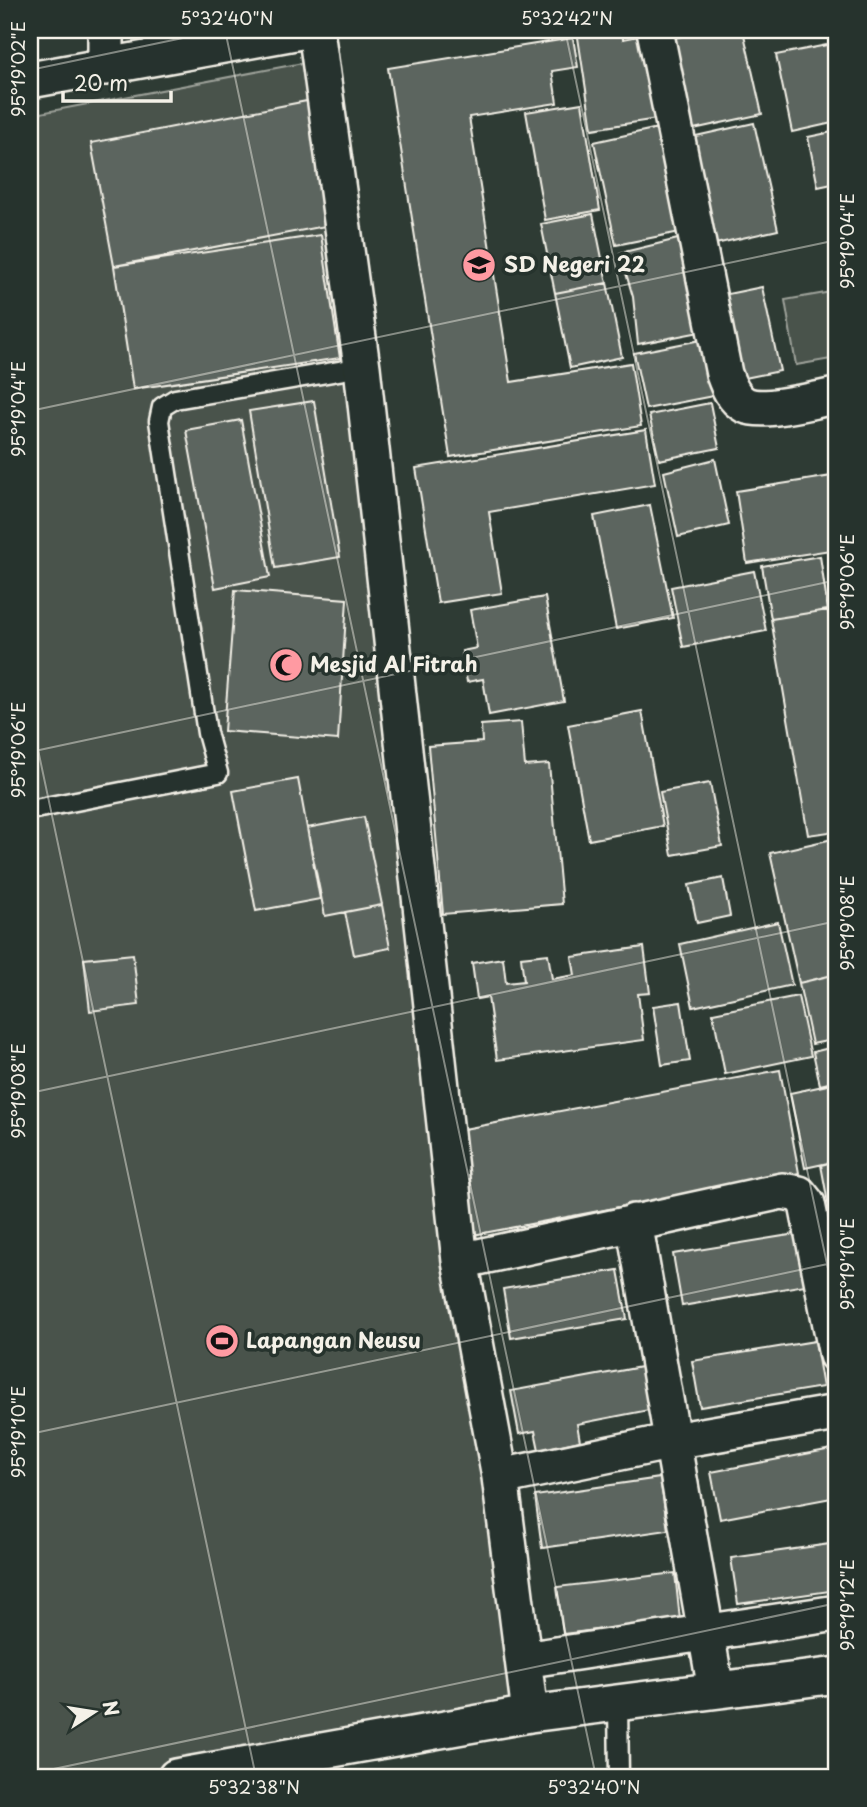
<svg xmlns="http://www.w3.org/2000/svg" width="867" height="1807" font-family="'Playpen Sans',sans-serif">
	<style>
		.green { fill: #48524c; stroke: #9ea29a; stroke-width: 2 }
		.building { fill: #5c655e; stroke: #f4f1e8; stroke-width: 2 }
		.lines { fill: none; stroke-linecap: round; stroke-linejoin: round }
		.lane-casing { stroke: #f4f1e8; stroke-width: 23 }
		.street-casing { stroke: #f4f1e8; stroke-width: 40 }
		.lane { stroke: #26332d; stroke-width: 18 }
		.street { stroke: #26332d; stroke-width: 35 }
		.ticks { fill: none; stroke: #f4f1e8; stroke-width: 2; stroke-opacity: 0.45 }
		.labels { text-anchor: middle; stroke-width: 7; stroke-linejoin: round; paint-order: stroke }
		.poi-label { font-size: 21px; font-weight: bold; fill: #f4f1e8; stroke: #26332d; text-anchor: start }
		.neatline { fill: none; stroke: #f4f1e8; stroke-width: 2.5 }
		.ticks-label { font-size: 18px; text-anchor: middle; fill: #f4f1e8 }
	</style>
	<rect width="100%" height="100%" fill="#2e3b34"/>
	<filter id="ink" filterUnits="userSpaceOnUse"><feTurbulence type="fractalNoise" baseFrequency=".0143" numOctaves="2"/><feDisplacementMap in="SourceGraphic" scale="14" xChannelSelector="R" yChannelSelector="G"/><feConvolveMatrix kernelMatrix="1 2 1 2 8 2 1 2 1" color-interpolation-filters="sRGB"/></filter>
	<g filter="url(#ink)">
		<path class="green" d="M308,62L532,1724L179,1777H30V115Z
			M837,291V358L796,365L785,300Z"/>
		<path class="building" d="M622,30L623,39L644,35L657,119L592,129L577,31Z
			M708,30H743L762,114L680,132L660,41Z
			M573,38L578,67L552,71L557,103L469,117L511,382L631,363L641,426L450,457L388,68Z
			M837,43V122L792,132L776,55Z
			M312,100L336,224L114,266L91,143Z
			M582,103L600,210L545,220L526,112Z
			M754,123L778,230L702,247L678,140Z
			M658,128L680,232L616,245L594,142Z
			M837,131V183L818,187L808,137Z
			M837,187V222L831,188Z
			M593,214L607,283L555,293L541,224Z
			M321,235L340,358L133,389L114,266Z
			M686,237L705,331L638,344L633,297L620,253Z
			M607,283L622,357L570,368L555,293Z
			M762,287L780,371L735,380L718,296Z
			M701,340L713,396L646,409L634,353Z
			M314,401L340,557L275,568L249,411Z
			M710,403L719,448L659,460L649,415Z
			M241,420L270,577L215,588L186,430Z
			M646,430L655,484L489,512L502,593L438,603L416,468Z
			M715,459L729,525L678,537L664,472Z
			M832,476L837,508V549L747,563L736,491Z
			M650,505L673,618L616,629L594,516Z
			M820,556L828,610L771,619L762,566Z
			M754,571L766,631L683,647L671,587Z
			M235,590L347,599L338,740L224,731Z
			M545,597L564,701L489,715L483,679L467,682L462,651L477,648L470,610Z
			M828,610L837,662V831L808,835L771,619Z
			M642,711L663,826L589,840L568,725Z
			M521,722L525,766L549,764L562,904L443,914L428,746L482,742L481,725Z
			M298,779L320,899L256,911L233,791Z
			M710,783L722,846L672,855L660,792Z
			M364,817L382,905L325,916L307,828Z
			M837,838V974L799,983L770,853Z
			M723,878L730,916L697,923L689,885Z
			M382,905L390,948L354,955L345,912Z
			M778,922L792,985L693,1007L680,944Z
			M644,947L650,993L638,994L644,1040L497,1060L488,997L477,999L472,963L503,958L506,983L524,981L521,957L548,954L552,979L575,975L572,957Z
			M133,954L139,1005L90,1011L84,959Z
			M837,974V1039L812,1044L799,983Z
			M798,996L811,1056L725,1074L713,1013Z
			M681,1002L690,1061L662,1065L653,1006Z
			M837,1046V1081L820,1085L813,1052Z
			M780,1070L799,1173L473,1235L453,1131Z
			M837,1083V1161L805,1168L790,1093Z
			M837,1161V1223L832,1224L821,1165Z
			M796,1234L805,1285L682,1306L673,1254Z
			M618,1270L627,1319L511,1338L503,1289Z
			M815,1341L823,1387L700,1407L692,1361Z
			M641,1367L649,1410L577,1424L580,1441L539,1450L535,1431L519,1434L511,1391Z
			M837,1448V1497L720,1519L711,1472Z
			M660,1478L668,1530L542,1548L535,1496Z
			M837,1543V1590L738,1604L731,1558Z
			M675,1573L680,1620L563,1634L557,1587Z"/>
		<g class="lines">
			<g class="lane-casing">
				<path id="lane" d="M30,810L218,773L207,733L159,421L162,407L175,399L362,367
					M618,1704L619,1777"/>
			</g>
			<g class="street-casing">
				<path id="street" d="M316,30L362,367L460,1261L500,1477L530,1714
					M655,30L724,374C728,385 733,399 745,405C765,414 814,399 837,396
					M106,67V30
					M30,80L306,30
					M634,1222L716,1690
					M460,1261L782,1191L799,1194L807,1204L837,1355
					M500,1477L673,1441L837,1413
					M523,1660L837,1613
					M176,1777L530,1714L837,1675"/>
			</g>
			<use href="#lane" class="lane"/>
			<use href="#street" class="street"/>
		</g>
	</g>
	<path class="ticks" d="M225,30L596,1777M565,30L837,1311M30,70L221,30M30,411L837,240M30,712L256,1777M30,752L837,580M30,1093L837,921M30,1434L837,1262M30,1774L837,1603"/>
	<defs>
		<g id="school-disc" transform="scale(1.75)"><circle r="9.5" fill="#ff9aa2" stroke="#26332d"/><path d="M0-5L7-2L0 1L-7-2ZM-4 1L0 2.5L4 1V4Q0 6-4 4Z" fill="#111"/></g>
		<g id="mosque-disc" transform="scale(1.75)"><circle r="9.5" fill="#ff9aa2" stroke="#26332d"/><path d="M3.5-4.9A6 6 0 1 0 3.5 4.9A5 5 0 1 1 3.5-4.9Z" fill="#111"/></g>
		<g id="stadium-disc" transform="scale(1.75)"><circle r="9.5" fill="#ff9aa2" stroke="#26332d"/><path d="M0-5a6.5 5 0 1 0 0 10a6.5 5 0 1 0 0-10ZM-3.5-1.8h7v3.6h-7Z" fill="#111"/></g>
	</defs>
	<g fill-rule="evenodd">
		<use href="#school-disc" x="479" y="265"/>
		<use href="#mosque-disc" x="286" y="665"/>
		<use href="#stadium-disc" x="222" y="1341"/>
	</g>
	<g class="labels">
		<g class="poi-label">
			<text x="504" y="272">SD Negeri 22</text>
			<text x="310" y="672">Mesjid Al Fitrah</text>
			<text x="246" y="1348">Lapangan Neusu</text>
		</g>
	</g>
	<rect width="867" height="1807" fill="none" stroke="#26332d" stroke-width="77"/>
	<g transform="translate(94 1712) rotate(78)" stroke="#26332d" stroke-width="5" paint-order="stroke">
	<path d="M0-5L12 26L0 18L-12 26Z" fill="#f4f1e8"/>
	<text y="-10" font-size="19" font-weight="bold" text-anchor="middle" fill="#f4f1e8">N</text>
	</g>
	<path d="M63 91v10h108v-10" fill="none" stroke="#f4f1e8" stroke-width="3.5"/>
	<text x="74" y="91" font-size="21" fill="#f4f1e8" stroke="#26332d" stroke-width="5" paint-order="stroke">20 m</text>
	<rect x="38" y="38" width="790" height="1731" class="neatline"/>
	<g class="ticks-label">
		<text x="227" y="25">5°32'40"N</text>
		<text x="567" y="25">5°32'42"N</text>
		<text transform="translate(19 69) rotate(-90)" y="6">95°19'02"E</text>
		<text transform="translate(848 241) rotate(-90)" y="6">95°19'04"E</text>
		<text transform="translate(19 409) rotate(-90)" y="6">95°19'04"E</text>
		<text transform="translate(848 582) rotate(-90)" y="6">95°19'06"E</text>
		<text transform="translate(19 750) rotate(-90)" y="6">95°19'06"E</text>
		<text transform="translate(848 923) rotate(-90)" y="6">95°19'08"E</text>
		<text transform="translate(19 1091) rotate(-90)" y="6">95°19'08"E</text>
		<text transform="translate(848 1264) rotate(-90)" y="6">95°19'10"E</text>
		<text transform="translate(19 1432) rotate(-90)" y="6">95°19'10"E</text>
		<text transform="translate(848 1605) rotate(-90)" y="6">95°19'12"E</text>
		<text x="254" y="1794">5°32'38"N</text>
		<text x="594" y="1794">5°32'40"N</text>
	</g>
</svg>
